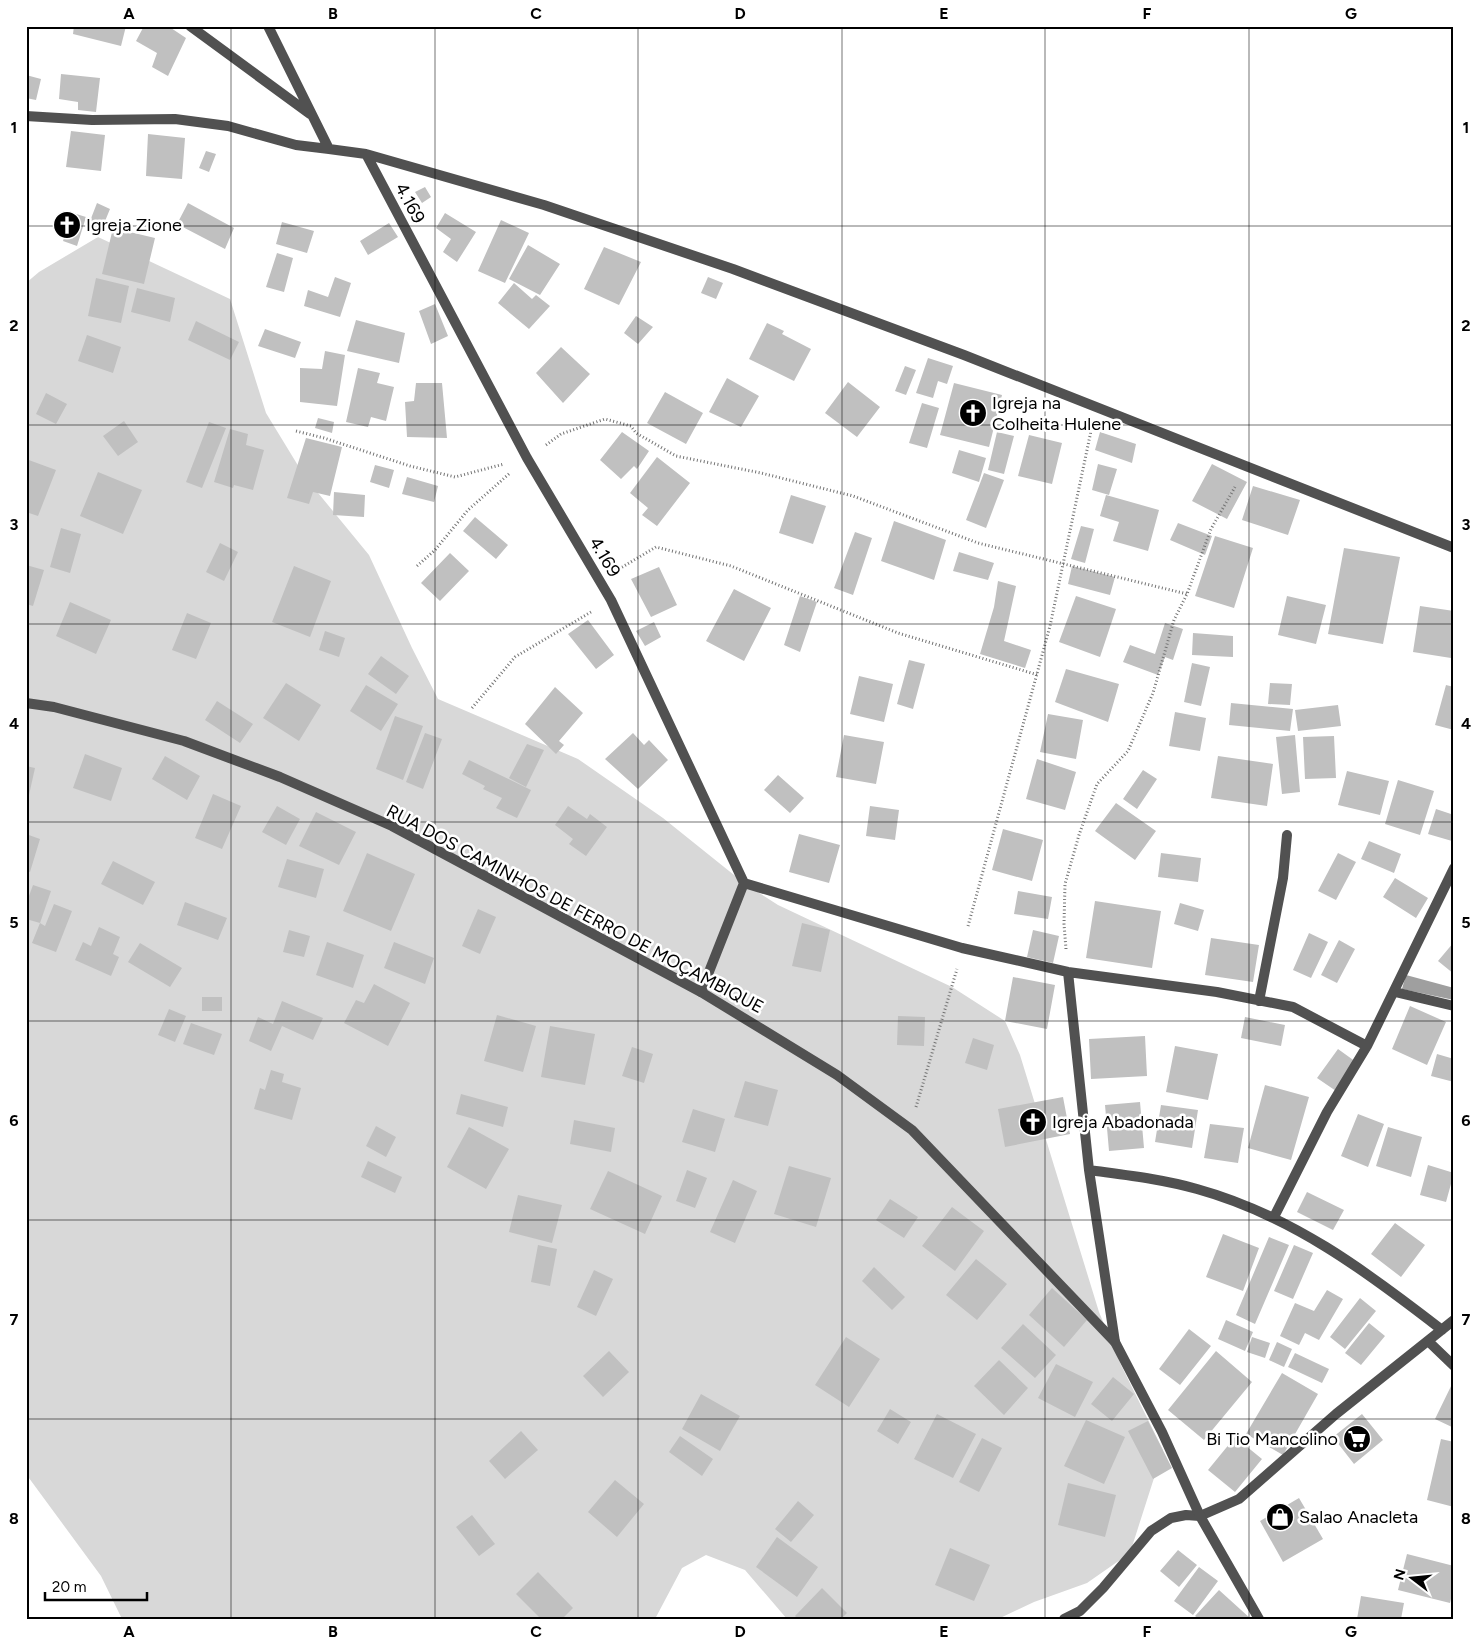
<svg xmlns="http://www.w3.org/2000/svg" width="1480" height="1645" font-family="Figtree,sans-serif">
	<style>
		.green { fill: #d8d8d8 }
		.water { fill: #9f9f9f }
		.building { fill: #c0c0c0 }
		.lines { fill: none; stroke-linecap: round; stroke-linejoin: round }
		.path { stroke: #737373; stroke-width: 3; stroke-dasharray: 1 2.5; stroke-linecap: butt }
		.minor { stroke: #515151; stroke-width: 10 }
		.tertiary { stroke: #515151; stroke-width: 10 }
		.grid { fill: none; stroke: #000; stroke-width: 1; stroke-opacity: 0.55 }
		.labels { text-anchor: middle; stroke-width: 5; stroke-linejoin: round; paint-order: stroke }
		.street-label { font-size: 18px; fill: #000; stroke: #fff }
		.poi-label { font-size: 18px; fill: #000; stroke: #fff; text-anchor: start }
		.neatline { fill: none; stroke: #000; stroke-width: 2 }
		.grid-label { font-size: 16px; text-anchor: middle; font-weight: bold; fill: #000 }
	</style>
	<rect width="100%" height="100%" fill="#fff"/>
	<path class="green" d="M98,237L230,299L266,413L305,477L369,555L412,648L438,699L578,759L663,818L744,883L778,905L952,987L1005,1021L1020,1055L1099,1312L1121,1365L1163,1450L1130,1553L1087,1583L1034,1602L998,1619H787L745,1570L706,1555L682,1568L655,1619H122L101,1576L26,1474V283L39,272Z"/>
	<path class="water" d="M1406,975L1454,988V1000L1402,989Z"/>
	<path class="building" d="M74,26H126L121,46L73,34Z
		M144,26H168L186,38L168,76L152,67L157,53L136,41Z
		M61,74L100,78L96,112L78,110V102L59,99Z
		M26,75L41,79L36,100L26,98Z
		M71,131L105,135L101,171L66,167Z
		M148,134L185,138L182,179L146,176Z
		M206,151L216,154L209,172L199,168Z
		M425,187L431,197L422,203L415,192Z
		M97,203L110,209L103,226L90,221Z
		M188,203L234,228L225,249L177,224Z
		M73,213L86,217L77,246L63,241Z
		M445,213L476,232L457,262L443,252L451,239L436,228Z
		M501,220L529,233L505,283L478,271Z
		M282,222L314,231L307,253L276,244Z
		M389,223L398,237L368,255L360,241Z
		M113,228L155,238L144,284L102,274Z
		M528,245L560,264L540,295L509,279Z
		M604,247L641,262L619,305L584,289Z
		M277,253L293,258L284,292L266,287Z
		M335,277L351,283L340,317L304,306L308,290L328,297Z
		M708,277L723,283L716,299L701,293Z
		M96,278L129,286L121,323L88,316Z
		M514,283L532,299L536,295L550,306L529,329L498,303Z
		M137,288L175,298L170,322L131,312Z
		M435,304L448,336L431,344L419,311Z
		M636,316L653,327L638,344L624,333Z
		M356,320L405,333L399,363L347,351Z
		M196,321L239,342L230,360L188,340Z
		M767,323L784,331L782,334L811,349L794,381L749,359Z
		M265,329L301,342L295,358L258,346Z
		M87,335L121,347L113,373L78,361Z
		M561,347L590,374L563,403L536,373Z
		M325,351L345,355L337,406L300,402V368L322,369Z
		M928,358L953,366L947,384L938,381L933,398L916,393Z
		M905,366L916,370L906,395L895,391Z
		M358,368L380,373L377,383L394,387L386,421L371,417L368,427L346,422Z
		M727,378L759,396L741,427L709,412Z
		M848,382L880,407L857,437L825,413Z
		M416,383H442L447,438L407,437L405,402L414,401Z
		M954,383L1002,395L989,447L940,435Z
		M665,392L703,413L686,444L647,423Z
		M46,393L67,404L56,424L36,414Z
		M922,403L939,408L927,448L909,443Z
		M318,418L334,422L332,433L315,428Z
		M124,421L138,442L118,456L103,436Z
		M209,422L226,428L202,488L186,482Z
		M230,429L248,434L246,445L264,450L253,490L234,485L233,488L214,482Z
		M622,432L649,451L637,469L634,466L621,479L600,460Z
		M997,432L1014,436L1004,474L988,470Z
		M1100,432L1136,444L1132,463L1095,450Z
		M1029,435L1062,443L1052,484L1018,476Z
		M306,438L342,447L330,496L313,492L309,504L287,498Z
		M959,450L986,458L979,482L952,473Z
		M657,457L690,483L657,526L642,515L648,508L630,493Z
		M26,459L56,470L38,516L26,512Z
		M1098,464L1117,469L1109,495L1092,490Z
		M1212,464L1247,482L1227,519L1192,501Z
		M375,465L394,470L389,488L370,482Z
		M98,472L142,490L123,534L80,516Z
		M984,473L1004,480L986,528L966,520Z
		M407,477L438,486L434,502L402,494Z
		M1253,486L1300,500L1288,535L1242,520Z
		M334,492L365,495L364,517L333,515Z
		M791,495L826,506L813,544L779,533Z
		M1106,495L1159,510L1148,551L1113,541L1119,522L1100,516Z
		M475,517L508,545L496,559L463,531Z
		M894,521L946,540L934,580L881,561Z
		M1178,523L1212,536L1205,555L1170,540Z
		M1081,526L1094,529L1085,563L1071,559Z
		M61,528L81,534L70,573L50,567Z
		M855,532L872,538L853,595L834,588Z
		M1215,536L1253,548L1234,608L1195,596Z
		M220,543L238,552L224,581L206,572Z
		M1344,548L1400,557L1383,644L1328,634Z
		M959,552L994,563L988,580L953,571Z
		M450,553L469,571L440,601L421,583Z
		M26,565L44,570L33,606L26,604Z
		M294,566L331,581L310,637L272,622Z
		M1072,566L1115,577L1110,595L1068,584Z
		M659,567L677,605L651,617L631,579Z
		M998,581L1016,586L1004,641L1031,650L1025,668L980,654L994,607Z
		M734,589L771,608L744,661L706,641Z
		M800,596L817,602L800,652L784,645Z
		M1076,596L1116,609L1100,657L1059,642Z
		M1287,596L1326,605L1316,644L1278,635Z
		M70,602L111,620L96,654L56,636Z
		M1420,606L1454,611V641L1451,658L1413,652Z
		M187,613L211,623L196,659L172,650Z
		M588,620L614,655L596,669L568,634Z
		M654,622L661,637L645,646L636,631Z
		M1165,623L1183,629L1173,660L1165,657L1158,675L1123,662L1130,645L1155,654Z
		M325,631L345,638L339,657L319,650Z
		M1193,633L1233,636V657L1192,655Z
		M381,656L409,676L396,694L368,674Z
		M909,660L925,664L913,709L897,704Z
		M1192,663L1210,667L1201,706L1184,702Z
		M1066,669L1119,684L1108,722L1055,702Z
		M859,676L893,684L884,722L850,714Z
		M286,683L321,705L299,741L263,718Z
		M1270,683L1292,684L1290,705L1268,704Z
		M366,685L398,704L381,731L350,711Z
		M1446,685L1454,687V730L1435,725Z
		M555,687L583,713L559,741L564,745L556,754L525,724Z
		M217,701L253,724L240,743L205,720Z
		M1231,703L1293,709L1290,731L1229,725Z
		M1338,705L1341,726L1298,731L1295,710Z
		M1175,712L1206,718L1200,751L1169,746Z
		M1048,714L1083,720L1076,759L1040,752Z
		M395,716L423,726L403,780L376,769Z
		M425,733L442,739L423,789L406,782Z
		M633,733L644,745L649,740L668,760L638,789L605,759Z
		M844,735L884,742L876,784L836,777Z
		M1295,735L1300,792L1282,794L1276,737Z
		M1334,736L1336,778L1305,779L1303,737Z
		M527,744L544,750L526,787L509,778Z
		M85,754L122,768L111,801L73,788Z
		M165,756L200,776L187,800L152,779Z
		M1218,756L1273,764L1267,806L1211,798Z
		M1037,759L1076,772L1065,810L1026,799Z
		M469,760L531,790L517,818L496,808L502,798L483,789L485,786L462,774Z
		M26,766L35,768L27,804H26Z
		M1143,770L1157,779L1137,809L1123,799Z
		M1347,771L1389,781L1380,815L1338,805Z
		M778,775L804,798L790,813L764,790Z
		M1398,780L1434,791L1420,835L1385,824Z
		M213,794L241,806L222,849L195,838Z
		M1116,803L1156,831L1135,860L1095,831Z
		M277,806L300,819L286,845L262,832Z
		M568,806L587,819L590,814L607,827L586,856L569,844L573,839L555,825Z
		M870,806L899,810L895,840L866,836Z
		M1436,809L1454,815L1452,841L1428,834Z
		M316,812L356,832L339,865L299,846Z
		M1003,829L1043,840L1032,881L992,870Z
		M26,834L40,839L30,872L26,871Z
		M799,834L840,845L829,883L789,872Z
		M1369,841L1401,854L1394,873L1361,859Z
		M367,853L415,874L391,931L343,911Z
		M1161,853L1201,858L1198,882L1158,877Z
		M1338,853L1356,862L1336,900L1318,891Z
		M287,859L324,869L316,898L278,887Z
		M113,861L155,882L143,905L101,884Z
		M1395,878L1428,898L1416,918L1383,897Z
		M33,885L51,891L40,923L26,919V904Z
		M1018,891L1052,897L1048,919L1014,914Z
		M1095,901L1161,911L1152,968L1086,958Z
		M185,902L227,918L218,940L177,925Z
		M1180,903L1204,910L1198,931L1174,924Z
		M54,904L72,911L56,952L32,943L40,923L45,926Z
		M478,909L496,917L480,954L462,946Z
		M802,923L830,930L821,972L792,966Z
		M99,927L120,937L113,954L119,957L111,976L75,960L83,942L91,946Z
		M289,930L310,936L304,957L283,952Z
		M1033,930L1059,936L1053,963L1027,957Z
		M1309,933L1328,942L1311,978L1293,970Z
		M1211,938L1259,945L1253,982L1205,975Z
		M1339,940L1355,949L1337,983L1321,975Z
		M327,942L364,955L353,988L316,975Z
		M394,942L434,958L425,984L384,968Z
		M1454,942V974L1438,961Z
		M140,943L182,968L170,987L128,962Z
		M1013,977L1055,985L1047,1029L1005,1021Z
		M374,984L410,1003L388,1046L344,1023L356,1000L364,1003Z
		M202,997H222V1011H202Z
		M282,1001L323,1018L313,1040L282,1026L271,1051L249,1041L258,1017L273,1024Z
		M1410,1006L1446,1022L1427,1065L1392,1049Z
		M169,1009L186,1016L175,1042L158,1035Z
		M497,1015L536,1026L523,1072L484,1061Z
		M898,1016L925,1017L924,1046L897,1045Z
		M1245,1017L1285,1025L1281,1046L1241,1038Z
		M191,1023L222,1034L214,1055L183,1044Z
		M550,1026L595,1034L585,1085L541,1077Z
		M1145,1036L1147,1076L1091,1079L1089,1039Z
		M973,1038L994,1045L987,1070L965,1063Z
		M1175,1046L1218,1054L1208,1100L1166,1092Z
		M632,1047L653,1054L644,1083L622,1076Z
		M1338,1049L1356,1062L1336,1091L1317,1078Z
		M1437,1054L1454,1059V1082L1431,1076Z
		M271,1070L284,1074L282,1082L301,1088L292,1120L254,1109L260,1088L265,1090Z
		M745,1081L778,1090L768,1126L734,1117Z
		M1265,1085L1309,1097L1291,1160L1248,1148Z
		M461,1094L508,1107L503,1127L456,1114Z
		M1063,1097L1070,1134L1005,1147L998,1109Z
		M1140,1102L1144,1148L1109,1151L1105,1105Z
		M1161,1105L1198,1110L1192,1148L1155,1142Z
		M693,1109L725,1119L715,1152L682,1142Z
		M1358,1114L1384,1124L1368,1167L1341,1156Z
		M574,1120L615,1128L611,1152L570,1144Z
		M1210,1124L1244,1128L1238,1163L1204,1158Z
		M376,1126L396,1137L386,1157L366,1146Z
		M469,1127L509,1149L486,1189L447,1167Z
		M1388,1127L1422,1137L1411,1177L1376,1166Z
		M368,1161L402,1177L395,1193L361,1177Z
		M1428,1165L1454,1173L1446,1202L1420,1195Z
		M789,1166L831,1178L816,1227L774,1214Z
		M687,1170L707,1178L695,1208L676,1201Z
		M608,1171L662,1196L645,1234L590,1209Z
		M733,1180L757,1191L735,1243L710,1232Z
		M1307,1192L1344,1210L1333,1230L1297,1212Z
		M518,1195L562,1205L552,1243L509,1232Z
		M890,1199L918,1217L904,1238L876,1220Z
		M952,1207L984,1231L955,1271L922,1246Z
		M1395,1223L1425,1245L1401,1277L1371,1254Z
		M1223,1234L1259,1248L1243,1291L1206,1277Z
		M1269,1237L1289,1245L1255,1324L1236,1315Z
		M538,1245L557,1249L550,1286L531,1282Z
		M1294,1245L1313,1253L1293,1299L1274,1291Z
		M976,1259L1007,1284L977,1320L946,1295Z
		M874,1267L905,1297L892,1310L862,1281Z
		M594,1270L613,1279L596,1316L577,1307Z
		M1052,1288L1087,1320L1064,1347L1029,1315Z
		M1327,1290L1343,1299L1319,1340L1305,1333L1299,1345L1280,1336L1295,1303L1314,1311Z
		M1360,1298L1376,1311L1345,1349L1330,1337Z
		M1226,1320L1253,1332L1245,1351L1218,1339Z
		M1369,1323L1385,1336L1361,1365L1345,1353Z
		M1023,1324L1056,1355L1035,1378L1001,1348Z
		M1189,1329L1211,1346L1180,1385L1159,1369Z
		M846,1337L880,1359L849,1407L815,1385Z
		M1252,1337L1270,1343L1265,1358L1247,1352Z
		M1277,1342L1292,1349L1284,1367L1269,1360Z
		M609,1351L629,1372L603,1397L583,1376Z
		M1216,1351L1252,1382L1204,1440L1168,1410Z
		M1295,1353L1329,1369L1322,1383L1288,1367Z
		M999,1360L1028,1388L1004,1415L974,1386Z
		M1056,1364L1093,1382L1075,1417L1038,1398Z
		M1282,1373L1318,1394L1283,1455L1246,1434Z
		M1113,1377L1134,1394L1112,1421L1091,1404Z
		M1454,1380V1428L1435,1419Z
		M701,1394L740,1416L720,1451L682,1429Z
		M890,1409L911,1422L898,1444L877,1431Z
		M937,1414L976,1434L953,1478L914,1459Z
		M1362,1414L1383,1440L1354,1464L1333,1437Z
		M1086,1420L1125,1437L1104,1484L1064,1466Z
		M1148,1421L1172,1468L1153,1479L1128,1431Z
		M521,1431L538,1450L505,1479L489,1461Z
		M680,1436L713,1459L702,1476L669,1452Z
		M1235,1437L1262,1459L1235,1492L1208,1470Z
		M982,1438L1002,1448L979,1492L959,1482Z
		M1441,1439L1454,1442V1507L1427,1500Z
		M615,1480L644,1504L617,1537L588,1512Z
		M1068,1483L1116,1495L1105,1537L1058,1525Z
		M1299,1498L1323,1539L1283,1562L1260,1521Z
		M798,1501L814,1515L791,1542L775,1529Z
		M472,1515L495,1544L479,1556L456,1527Z
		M777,1537L818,1567L797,1597L756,1567Z
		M950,1548L990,1565L974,1601L935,1585Z
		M1178,1550L1197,1565L1179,1587L1160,1571Z
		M1407,1554L1454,1566V1587L1450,1603L1398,1590Z
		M1199,1567L1218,1581L1193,1615L1174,1601Z
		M538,1572L573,1608L562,1619H541L516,1594Z
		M822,1588L847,1613L841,1619H798L795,1616Z
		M1219,1590L1251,1619H1199L1195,1616Z
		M1361,1596L1404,1603L1401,1619H1357Z"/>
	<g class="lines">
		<path class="path" d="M296,431L324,438L410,466L455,477L504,464
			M546,445L561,434L605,419L631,426L636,433L676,456L761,473L853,496L978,543L1187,594
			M417,566L435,550L468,510L510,473
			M619,569L656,547L731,566L898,633L1038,675
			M472,708L515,657L591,612
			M968,926L1050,626L1091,431
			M1066,949L1064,924L1065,884L1079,835L1097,784L1128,751L1153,693L1174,620L1187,594L1211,529L1235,487
			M916,1107L957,969"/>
		<path class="minor" d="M190,26L310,114
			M268,26L329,149L366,154L544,205L733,269L964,355L1454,548
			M26,116L92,120L175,119L228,126L296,145L329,149
			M366,154L527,458L611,600L744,883L701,992
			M744,883L962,948L1068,972L1217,992L1293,1007L1367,1046
			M1068,972L1089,1170L1115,1342
			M1395,992L1454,1006
			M1259,1001L1283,878L1287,835
			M1089,1170C1125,1175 1162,1179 1197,1189C1291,1215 1366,1271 1442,1330
			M1274,1217L1327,1112L1367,1046L1454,868
			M1428,1341L1454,1366
			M1064,1619L1080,1611L1103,1588L1151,1531L1171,1518L1186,1515L1200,1516L1239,1499L1336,1414L1454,1320"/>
		<path class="tertiary" d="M26,703L54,707L184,741L280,777L392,826L701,992L837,1075L912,1130L1115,1342L1162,1432L1200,1516L1259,1619"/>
	</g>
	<path class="grid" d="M231,26V1619M435,26V1619M638,26V1619M842,26V1619M1045,26V1619M1249,26V1619M26,226H1454M26,425H1454M26,624H1454M26,822H1454M26,1021H1454M26,1220H1454M26,1419H1454"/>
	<defs>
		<g id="church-disc" transform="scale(1.4375)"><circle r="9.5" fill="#000" stroke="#fff"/><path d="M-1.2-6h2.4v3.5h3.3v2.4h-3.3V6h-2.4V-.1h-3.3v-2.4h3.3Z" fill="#fff"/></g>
		<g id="supermarket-disc" transform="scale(1.4375)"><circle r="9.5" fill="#000" stroke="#fff"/><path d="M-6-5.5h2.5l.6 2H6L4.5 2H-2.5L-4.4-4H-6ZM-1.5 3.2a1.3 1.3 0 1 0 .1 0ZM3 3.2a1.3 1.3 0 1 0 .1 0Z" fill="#fff"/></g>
		<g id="shop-disc" transform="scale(1.4375)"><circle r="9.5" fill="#000" stroke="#fff"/><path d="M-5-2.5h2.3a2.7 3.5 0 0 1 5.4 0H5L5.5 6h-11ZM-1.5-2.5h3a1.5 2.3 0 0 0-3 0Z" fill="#fff"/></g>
	</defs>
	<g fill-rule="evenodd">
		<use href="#church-disc" x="67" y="225"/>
		<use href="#church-disc" x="973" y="413"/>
		<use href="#church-disc" x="1033" y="1122"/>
		<use href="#supermarket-disc" x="1357" y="1439"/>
		<use href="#shop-disc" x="1280" y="1517"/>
	</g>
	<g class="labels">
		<g class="street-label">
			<text transform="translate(410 203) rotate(62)" y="6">4.169</text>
			<text transform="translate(605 557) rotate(59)" y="6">4.169</text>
			<text transform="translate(575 909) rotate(28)" y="6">RUA DOS CAMINHOS DE FERRO DE MOÇAMBIQUE</text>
		</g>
		<g class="poi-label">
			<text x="86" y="231">Igreja Zione</text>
			<text x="992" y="409">Igreja na<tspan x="992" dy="21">Colheita Hulene</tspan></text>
			<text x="1052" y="1128">Igreja Abadonada</text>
			<text x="1338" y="1445" text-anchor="end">Bi Tio Mancolino</text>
			<text x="1299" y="1523">Salao Anacleta</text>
		</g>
	</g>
	<rect width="1480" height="1645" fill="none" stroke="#ffffff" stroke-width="55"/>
	<g transform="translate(1412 1578) rotate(286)" stroke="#ffffff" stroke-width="4" paint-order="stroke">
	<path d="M0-4L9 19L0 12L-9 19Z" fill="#000000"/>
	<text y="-8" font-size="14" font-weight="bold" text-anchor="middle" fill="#000000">N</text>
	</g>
	<path d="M45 1592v8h102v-8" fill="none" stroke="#000000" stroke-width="2.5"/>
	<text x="52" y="1592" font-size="15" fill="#000000" stroke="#ffffff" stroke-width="4" paint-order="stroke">20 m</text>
	<rect x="28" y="28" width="1424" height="1590" class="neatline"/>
	<g class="grid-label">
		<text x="129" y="19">A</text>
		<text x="333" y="19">B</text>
		<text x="536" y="19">C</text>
		<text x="740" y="19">D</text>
		<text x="944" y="19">E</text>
		<text x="1147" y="19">F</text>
		<text x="1351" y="19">G</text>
		<text x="14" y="133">1</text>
		<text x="1466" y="133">1</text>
		<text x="14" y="331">2</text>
		<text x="1466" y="331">2</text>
		<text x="14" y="530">3</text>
		<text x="1466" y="530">3</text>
		<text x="14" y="729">4</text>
		<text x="1466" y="729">4</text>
		<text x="14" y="928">5</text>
		<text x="1466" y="928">5</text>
		<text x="14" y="1126">6</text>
		<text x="1466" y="1126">6</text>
		<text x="14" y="1325">7</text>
		<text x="1466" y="1325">7</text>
		<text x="14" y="1524">8</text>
		<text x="1466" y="1524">8</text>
		<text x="129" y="1637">A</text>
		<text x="333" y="1637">B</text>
		<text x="536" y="1637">C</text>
		<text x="740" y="1637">D</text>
		<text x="944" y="1637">E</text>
		<text x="1147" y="1637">F</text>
		<text x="1351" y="1637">G</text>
	</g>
</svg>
